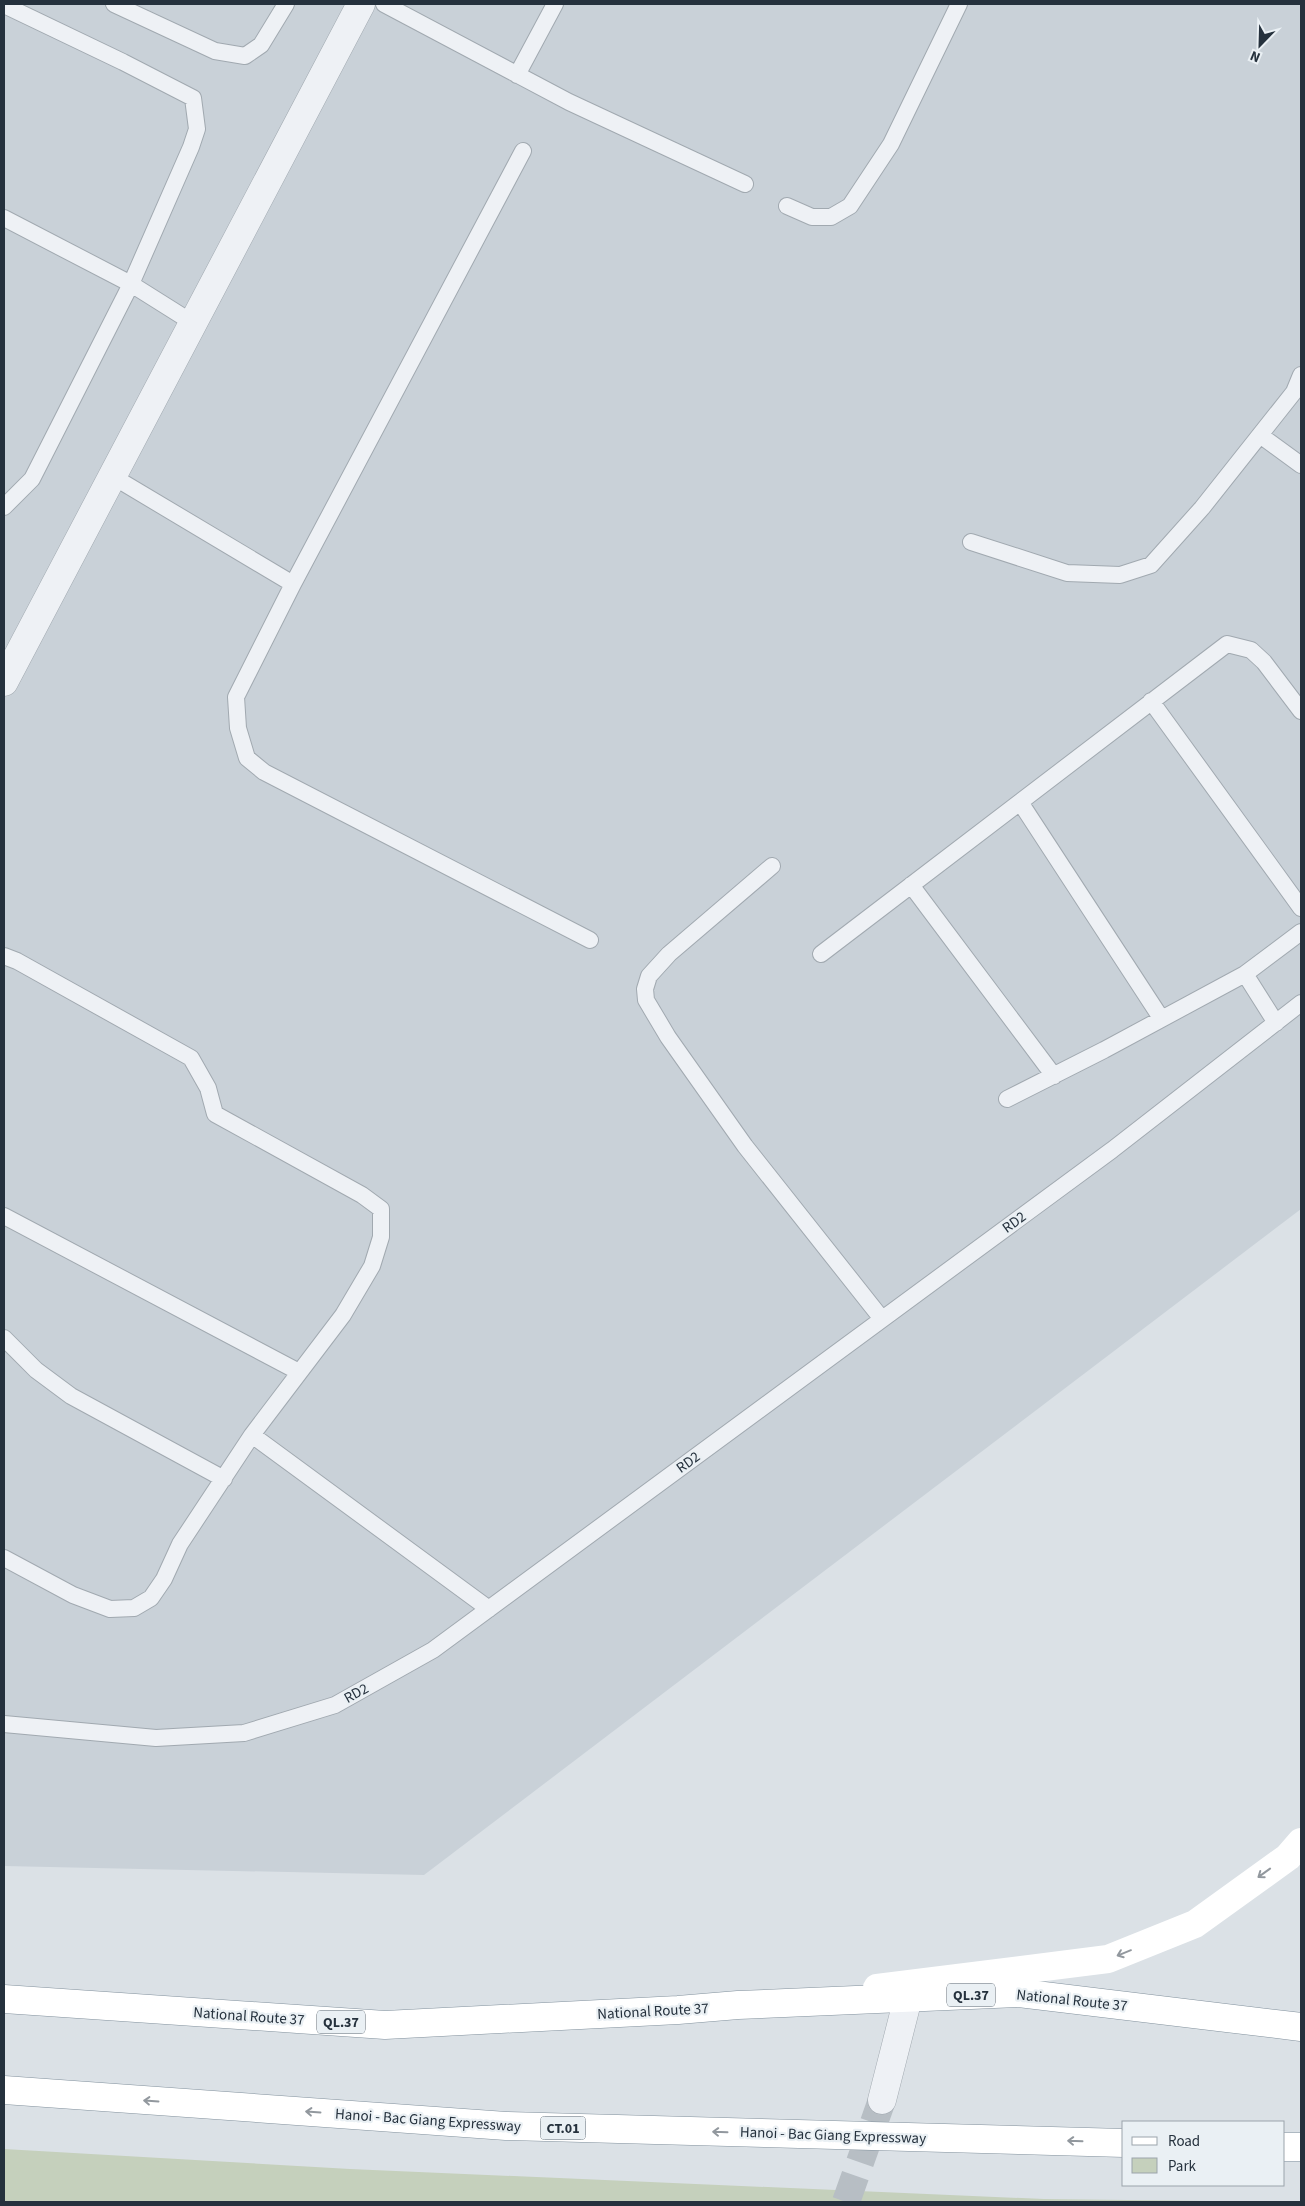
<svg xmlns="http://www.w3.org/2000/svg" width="1305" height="2206" font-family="'Source Sans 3',sans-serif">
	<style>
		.built { fill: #c9d1d8 }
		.green { fill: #c5d0bc }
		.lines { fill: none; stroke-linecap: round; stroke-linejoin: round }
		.minor-tunnel { stroke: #b7bec4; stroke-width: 28; stroke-dasharray: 28 14; stroke-linecap: butt }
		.service-casing { stroke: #a1a9b0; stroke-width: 18 }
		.minor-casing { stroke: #a1a9b0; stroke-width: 29 }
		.trunk-casing { stroke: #82919d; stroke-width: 29 }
		.motorway-casing { stroke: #82919d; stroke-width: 29 }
		.service { stroke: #eef1f5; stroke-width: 16 }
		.minor { stroke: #eef1f5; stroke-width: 28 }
		.secondary { stroke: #fff; stroke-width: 28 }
		.trunk { stroke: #fff; stroke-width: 28 }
		.motorway { stroke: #fff; stroke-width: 28 }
		.oneway { stroke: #92989e }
		.labels { text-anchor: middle; stroke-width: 4.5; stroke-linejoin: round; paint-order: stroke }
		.shield { fill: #eaf0f4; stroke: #606a74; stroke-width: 1 }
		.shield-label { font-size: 14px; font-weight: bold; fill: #25313d }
		.street-label { font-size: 15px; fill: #25313d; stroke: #eaf0f4 }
	</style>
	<rect width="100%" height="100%" fill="#dbe1e6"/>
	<path class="built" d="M4,4H1301V1209L424,1875L4,1866Z"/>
	<path class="green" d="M4,2149L350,2169L1044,2199L1282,2202H26L4,2201Z"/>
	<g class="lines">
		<path class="minor-tunnel" d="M846,2202L882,2100"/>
		<g class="service-casing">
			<path id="service" d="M114,4L215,51L245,56L261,45L286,4
				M384,4L569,102L745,184
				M4,5L123,62L193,98L197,129L191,147L131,284L4,218
				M517,75L555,4
				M523,151L293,584L236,697L238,728L247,758L264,772L590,940
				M787,206L812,217H831L850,206L891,144L959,4
				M1260,435L1301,465
				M112,476L293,584
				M4,507L32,479L131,284L193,323
				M971,542L1067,573L1120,575L1151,565L1202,508L1294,392L1301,375
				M1151,701L1301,908
				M1020,802L1161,1018
				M772,866L669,954L649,976L645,989L646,1000L668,1037L745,1146L882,1319
				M911,885L1054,1076
				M821,954L1227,644L1251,650L1264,662L1301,711
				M4,956L17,961L191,1058L208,1088L215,1114L362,1195L381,1209V1237L372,1266L343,1315L252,1435
				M1276,1023L1245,974L1301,932
				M1007,1099L1104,1050L1245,974
				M4,1216L299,1372
				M4,1338L36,1370L71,1396L224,1479
				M4,1558L73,1595L110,1609L134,1608L151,1598L164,1579L180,1544L252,1435L489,1609
				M4,1724L156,1738L244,1733L335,1705L433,1650L1112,1150L1301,1003"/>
		</g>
		<g class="minor-casing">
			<path id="minor" d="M4,682L361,4
				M882,2100L908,1998"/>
		</g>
		<g class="trunk-casing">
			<path id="trunk" d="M4,1999L385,2025L678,2010L738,2005L1019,1993L1301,2027"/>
		</g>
		<g class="motorway-casing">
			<path id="motorway" d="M4,2090L506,2126L1124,2143
				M1284,2147H1301"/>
		</g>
		<use href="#service" class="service"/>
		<use href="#minor" class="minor"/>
		<path class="secondary" d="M877,1988L1108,1959L1195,1924L1288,1857L1301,1842"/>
		<use href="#trunk" class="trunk"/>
		<use href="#motorway" class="motorway"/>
	</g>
	<defs><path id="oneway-shaft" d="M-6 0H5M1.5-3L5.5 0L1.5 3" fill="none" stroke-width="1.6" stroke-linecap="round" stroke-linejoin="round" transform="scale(1.25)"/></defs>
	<g class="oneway">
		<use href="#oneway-shaft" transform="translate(1264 1873) rotate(144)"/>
		<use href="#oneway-shaft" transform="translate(1124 1953) rotate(158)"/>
		<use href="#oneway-shaft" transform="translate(151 2101) rotate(-176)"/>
		<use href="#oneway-shaft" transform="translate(313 2112) rotate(-176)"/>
		<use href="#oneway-shaft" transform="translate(720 2132) rotate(-178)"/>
		<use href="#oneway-shaft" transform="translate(1075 2141) rotate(-178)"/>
	</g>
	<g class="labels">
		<g class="shield">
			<rect x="947" y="1983.5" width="48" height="23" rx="4"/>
			<rect x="317" y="2010.5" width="48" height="23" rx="4"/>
			<rect x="540.5" y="2116.5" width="45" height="23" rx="4"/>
		</g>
		<g class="shield-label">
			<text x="971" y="2000">QL.37</text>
			<text x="341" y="2027">QL.37</text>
			<text x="563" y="2133">CT.01</text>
		</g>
		<g class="street-label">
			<text transform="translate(1014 1222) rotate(-36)" y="5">RD2</text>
			<text transform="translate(688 1462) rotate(-36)" y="5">RD2</text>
			<text transform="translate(356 1693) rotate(-29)" y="5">RD2</text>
			<text transform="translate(1072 2000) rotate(6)" y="5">National Route 37</text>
			<text transform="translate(653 2011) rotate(-3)" y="5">National Route 37</text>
			<text transform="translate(249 2016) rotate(4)" y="5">National Route 37</text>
			<text transform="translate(428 2120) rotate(4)" y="5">Hanoi - Bac Giang Expressway</text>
			<text transform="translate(833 2135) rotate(2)" y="5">Hanoi - Bac Giang Expressway</text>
		</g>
	</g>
	<rect width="1305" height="2206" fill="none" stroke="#25313d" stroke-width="10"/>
	<rect x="1122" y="2121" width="162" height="65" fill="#eaf0f4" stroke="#9ba4ab"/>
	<rect x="1132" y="2137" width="25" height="8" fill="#ffffff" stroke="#9ba4ab"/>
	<text x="1168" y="2146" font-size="15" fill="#25313d">Road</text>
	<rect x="1132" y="2158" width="25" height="15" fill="#c5d0bc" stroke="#9ba4ab"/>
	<text x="1168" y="2171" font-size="15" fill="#25313d">Park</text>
	<g transform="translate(1260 45) rotate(203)" stroke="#eaf0f4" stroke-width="4" paint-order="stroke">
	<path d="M0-4L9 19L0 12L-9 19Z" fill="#25313d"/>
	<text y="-8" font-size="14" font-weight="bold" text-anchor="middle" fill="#25313d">N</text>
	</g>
</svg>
